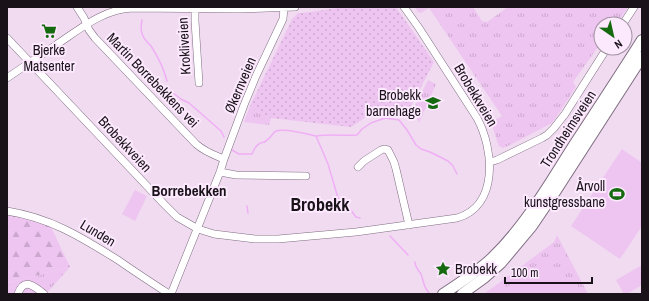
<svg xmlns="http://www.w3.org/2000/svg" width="649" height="301" font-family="'Archivo Narrow',sans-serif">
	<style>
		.grass { fill: url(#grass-tufts) }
		.forest { fill: url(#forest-firs) }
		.garden { fill: url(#garden-dots) }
		.pitch { fill: #eec5f1 }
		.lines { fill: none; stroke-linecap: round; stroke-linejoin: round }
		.stream { stroke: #f0aff5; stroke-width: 1.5 }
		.minor-casing { stroke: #7f6d80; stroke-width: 8 }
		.highway-casing { stroke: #7f6d80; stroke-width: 12 }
		.minor { stroke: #fff; stroke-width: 7 }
		.highway { stroke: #fff; stroke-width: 10 }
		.labels { text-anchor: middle; stroke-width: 4; stroke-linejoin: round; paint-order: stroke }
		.street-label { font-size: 14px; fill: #191219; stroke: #fde9fe }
		.poi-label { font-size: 14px; fill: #191219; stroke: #fde9fe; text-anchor: end }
		.neighbourhood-label { font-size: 15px; font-weight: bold; fill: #191219; stroke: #fde9fe }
		.district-label { font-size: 18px; font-weight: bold; fill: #191219; stroke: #fde9fe }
	</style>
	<defs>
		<pattern id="grass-tufts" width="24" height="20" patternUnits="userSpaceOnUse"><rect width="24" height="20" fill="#eec5f1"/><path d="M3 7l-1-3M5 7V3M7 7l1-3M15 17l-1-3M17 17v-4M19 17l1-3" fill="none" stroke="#cca8ce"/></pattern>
		<pattern id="forest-firs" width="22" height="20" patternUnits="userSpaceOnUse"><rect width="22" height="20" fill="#eec5f1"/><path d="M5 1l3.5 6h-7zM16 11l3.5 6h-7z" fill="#cca8ce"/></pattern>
		<pattern id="garden-dots" width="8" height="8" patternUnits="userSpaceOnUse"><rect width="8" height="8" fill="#eec5f1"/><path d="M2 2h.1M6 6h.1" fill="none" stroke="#cca8ce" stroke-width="1.8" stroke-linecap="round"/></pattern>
	</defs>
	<rect width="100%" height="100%" fill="#f0dbf1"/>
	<path class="grass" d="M415,7H473L482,21L487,22L508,7H540L541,8L543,7H628L617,24H601V49L598,47L573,82L576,87L557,116L552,123L508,146L503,148L499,146L497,141L491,122L502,116L429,8L421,13L418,12Z
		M428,80L436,84L419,123L413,110Z
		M250,106L259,113L271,118L269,125L244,122Z
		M557,235L588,294H484L554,242Z
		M70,267L46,294H7V283Z"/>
	<path class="forest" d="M7,215L31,218L51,227L70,267L7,283Z"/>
	<path class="garden" d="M344,7H396L434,62L408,112L377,110L351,127L271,118L259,113L250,106L292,19L298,13H303Z"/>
	<path class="pitch" d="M622,149L642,163V226L620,259L571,226Z
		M135,190L147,196L135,221L122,214Z
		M545,259L571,294H498Z
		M642,265V285L627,294H624L616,280Z"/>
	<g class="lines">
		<path class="stream" d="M142,20C141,25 140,31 143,36C144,39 148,43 151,46C158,57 164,69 167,81
			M173,93L181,99L189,103L221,131L224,137
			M317,136C330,134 343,136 357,135L362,129L371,123L385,118L399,120L407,130L416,145L421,149L430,152L448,161L453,166L457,174
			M232,150L239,154H252C254,150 255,146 259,144C262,142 265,143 267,140C271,138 272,133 276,131C284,128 308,134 316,136L328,164L338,198L347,205L356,217L360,218
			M247,206L248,213
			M390,236L408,255
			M415,262C415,267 418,270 421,274C424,282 423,286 429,293"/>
		<g class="minor-casing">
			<path id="minor" d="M77,7L84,18L89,30L95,38L196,144C205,152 214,155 224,159
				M195,8V21L199,83
				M623,24L634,7
				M7,38L164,204L177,217L198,229L214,234L255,239H278L356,232L457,218C499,206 494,149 477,118L419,28L404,7
				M7,78C23,67 40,56 56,45C80,29 103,9 133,8L239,9L295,7
				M490,162L497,160L542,138L547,135L554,128L565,114L607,48
				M358,167L364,161L381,150L384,149L388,150L394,162L396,169L409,225
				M220,172L236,175L306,176
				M7,211C51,218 81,237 118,260C135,272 152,283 169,294
				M18,294C24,277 34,286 44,294
				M171,294L220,172L224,159L244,105L256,76L283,19L284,8"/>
		</g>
		<g class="highway-casing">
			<path id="highway" d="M443,294C460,283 477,272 492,258C526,225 549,184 574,145C597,110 620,75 642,40
				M462,294L484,278L501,263L532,226L555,192L642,57"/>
		</g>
		<use href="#minor" class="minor"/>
		<use href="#highway" class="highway"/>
	</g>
	<defs>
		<g id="supermarket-bare" transform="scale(1.2)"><path d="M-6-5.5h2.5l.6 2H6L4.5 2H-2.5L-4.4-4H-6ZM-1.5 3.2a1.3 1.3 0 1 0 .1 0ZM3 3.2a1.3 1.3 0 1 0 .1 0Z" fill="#15690e" stroke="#fde9fe" stroke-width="2.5" paint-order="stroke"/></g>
		<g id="school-bare" transform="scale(1.2)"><path d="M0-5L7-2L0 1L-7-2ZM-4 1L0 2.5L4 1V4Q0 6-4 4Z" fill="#15690e" stroke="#fde9fe" stroke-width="2.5" paint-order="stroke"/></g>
		<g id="stadium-bare" transform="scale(1.2)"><path d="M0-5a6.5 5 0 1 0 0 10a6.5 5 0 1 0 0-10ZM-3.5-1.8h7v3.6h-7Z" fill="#15690e" stroke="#fde9fe" stroke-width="2.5" paint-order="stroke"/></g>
		<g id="sight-bare" transform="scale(1.2)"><path d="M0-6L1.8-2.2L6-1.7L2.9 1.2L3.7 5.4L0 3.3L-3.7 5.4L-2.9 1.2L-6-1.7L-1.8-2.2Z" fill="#15690e" stroke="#fde9fe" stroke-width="2.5" paint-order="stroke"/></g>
	</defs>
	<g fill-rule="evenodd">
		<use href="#supermarket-bare" x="49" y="31"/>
		<use href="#school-bare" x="433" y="103"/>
		<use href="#stadium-bare" x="617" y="194"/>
		<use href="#sight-bare" x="443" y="269"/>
	</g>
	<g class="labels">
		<g class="street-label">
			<text transform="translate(184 46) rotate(-93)" y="5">Krokliveien</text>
			<text transform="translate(153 80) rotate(46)" y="5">Martin Borrebekkens vei</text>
			<text transform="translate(240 85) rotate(-67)" y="5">Økernveien</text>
			<text transform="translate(476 95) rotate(59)" y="5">Brobekkveien</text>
			<text transform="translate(568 129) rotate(-57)" y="5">Trondheimsveien</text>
			<text transform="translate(125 144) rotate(47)" y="5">Brobekkveien</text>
			<text transform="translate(98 233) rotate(31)" y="5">Lunden</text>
		</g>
		<g class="poi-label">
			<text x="49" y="55" text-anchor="middle">Bjerke<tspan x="49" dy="16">Matsenter</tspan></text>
			<text x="421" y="100">Brobekk<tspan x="421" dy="16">barnehage</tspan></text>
			<text x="605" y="191">Årvoll<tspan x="605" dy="16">kunstgressbane</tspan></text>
			<text x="455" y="274" text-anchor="start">Brobekk</text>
		</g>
		<g class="neighbourhood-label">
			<text x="189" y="196">Borrebekken</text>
		</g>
		<g class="district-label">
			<text x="320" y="211">Brobekk</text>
		</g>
	</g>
	<rect width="649" height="301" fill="none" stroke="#191219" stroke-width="16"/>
	<g transform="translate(613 36) rotate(146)"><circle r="19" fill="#fde9fe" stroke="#a293a2"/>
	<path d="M0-3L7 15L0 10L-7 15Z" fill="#15690e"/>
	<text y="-6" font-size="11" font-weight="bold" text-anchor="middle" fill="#191219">N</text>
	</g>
	<path d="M505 277v6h87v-6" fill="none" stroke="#191219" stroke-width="2"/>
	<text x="511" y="277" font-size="12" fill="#191219" stroke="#fde9fe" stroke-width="3" paint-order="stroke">100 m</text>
</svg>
